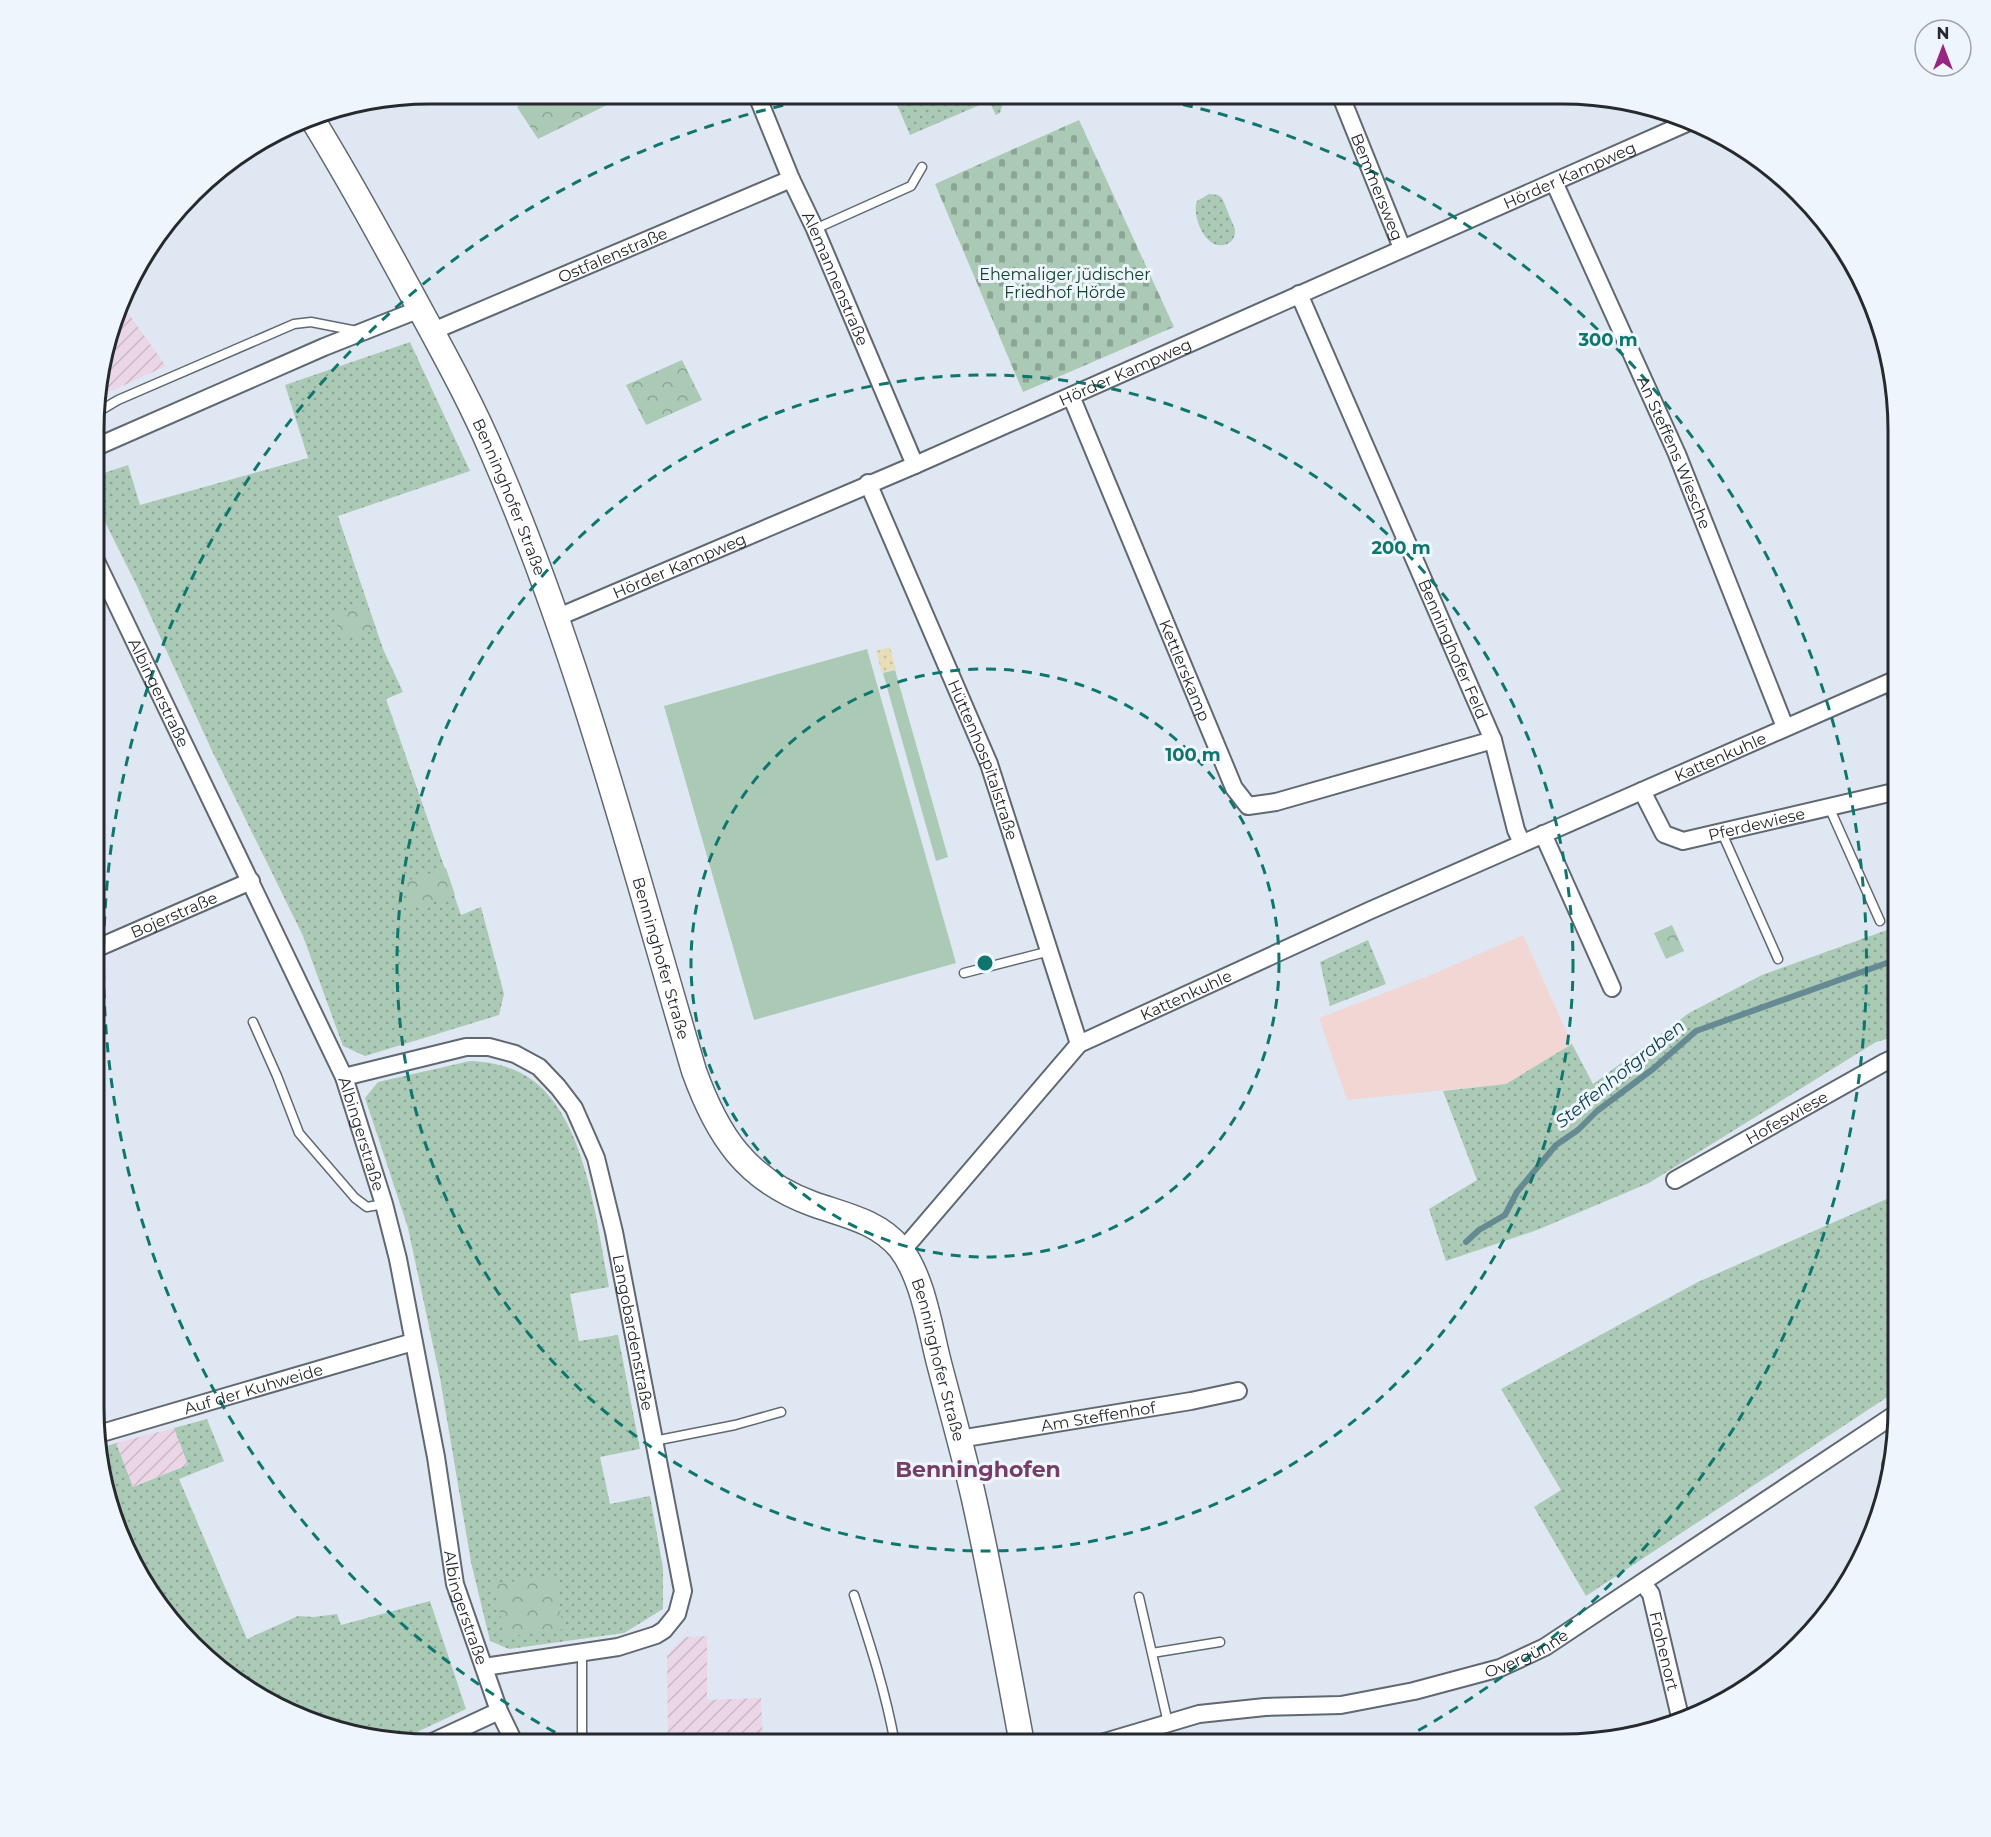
<svg xmlns="http://www.w3.org/2000/svg" width="1991" height="1837" font-family="Montserrat,sans-serif">
	<style>
		.industrial { fill: url(#industrial-furrows) }
		.education { fill: #f1d6d4 }
		.grass { fill: url(#grass-dots) }
		.sand { fill: url(#sand-dots) }
		.cemetery { fill: url(#cemetery-stones) }
		.park { fill: url(#park-crowns) }
		.pitch { fill: #abcab6 }
		.lines { fill: none; stroke-linecap: round; stroke-linejoin: round }
		.stream { stroke: #668a92; stroke-width: 6 }
		.service-casing { stroke: #606871; stroke-width: 11 }
		.minor-casing { stroke: #606871; stroke-width: 20 }
		.secondary-casing { stroke: #606871; stroke-width: 27 }
		.service { stroke: #fff; stroke-width: 8 }
		.minor { stroke: #fff; stroke-width: 16 }
		.secondary { stroke: #fff; stroke-width: 24 }
		.ring { fill: none; stroke: #0f766e; stroke-width: 3; stroke-dasharray: 10 8 }
		.labels { text-anchor: middle; stroke-width: 6; stroke-linejoin: round; paint-order: stroke }
		.street-label { font-size: 16px; fill: #26292d; stroke: #eef5fd }
		.park-label { font-size: 16px; fill: #124229; stroke: #eef5fd }
		.water-label { font-size: 18px; font-style: italic; fill: #114048; stroke: #eef5fd }
		.district-label { font-size: 22px; font-weight: bold; fill: #773d69; stroke: #eef5fd }
		.rim { fill: none; stroke: #26292d; stroke-width: 3 }
		.centre { fill: #0f766e; stroke: #eef5fd; stroke-width: 3 }
		.ring-label { font-size: 18px; text-anchor: middle; font-weight: bold; fill: #0f766e; stroke: #eef5fd; stroke-width: 6; stroke-linejoin: round; paint-order: stroke }
	</style>
	<defs>
		<pattern id="industrial-furrows" width="10" height="10" patternUnits="userSpaceOnUse" patternTransform="scale(1.5)"><rect width="10" height="10" fill="#ead6e6"/><path d="M-1 1l2-2M0 10L10 0M9 11l2-2" fill="none" stroke="#c9b8c6"/></pattern>
		<pattern id="grass-dots" width="8" height="8" patternUnits="userSpaceOnUse" patternTransform="scale(1.5)"><rect width="8" height="8" fill="#abcab6"/><path d="M2 2h.1M6 6h.1" fill="none" stroke="#8ba494" stroke-width="1.8" stroke-linecap="round"/></pattern>
		<pattern id="sand-dots" width="8" height="8" patternUnits="userSpaceOnUse" patternTransform="scale(1.5)"><rect width="8" height="8" fill="#e7deb9"/><path d="M2 2h.1M6 6h.1" fill="none" stroke="#c6be9f" stroke-width="1.8" stroke-linecap="round"/></pattern>
		<pattern id="cemetery-stones" width="16" height="16" patternUnits="userSpaceOnUse" patternTransform="scale(1.5)"><rect width="16" height="16" fill="#abcab6"/><path d="M2 7V4a2 2 0 0 1 4 0v3zM10 15v-3a2 2 0 0 1 4 0v3z" fill="#8ba494"/></pattern>
		<pattern id="park-crowns" width="20" height="18" patternUnits="userSpaceOnUse" patternTransform="scale(1.5)"><rect width="20" height="18" fill="#abcab6"/><path d="M2 6a3 3 0 1 1 6 0M12 15a3 3 0 1 1 6 0" fill="none" stroke="#8ba494"/></pattern>
	</defs>
	<rect width="100%" height="100%" fill="#dfe8f2"/>
	<path class="industrial" d="M123,306L166,366L109,392L99,377Z
		M174,1428L188,1465L132,1487L116,1443Z
		M707,1636V1700L761,1698L763,1744H668L667,1655L685,1637Z"/>
	<path class="education" d="M1523,935L1572,1044L1506,1084L1347,1100L1319,1018L1426,977Z"/>
	<path class="grass" d="M770,93H804L775,105Z
		M892,93H1006L1000,113L996,115L989,101L910,135Z
		M1209,194L1218,195L1222,198L1235,229C1235,236 1234,241 1227,244C1206,253 1191,215 1197,201Z
		M410,342L470,471L338,516L383,649L403,692L386,699L461,915L481,907L504,994L499,1015L365,1056L343,1046L303,936L213,753L136,584L96,504L98,475L128,465L140,505L308,458L285,385Z
		M1898,926V1036L1876,1042L1649,1183L1537,1230L1446,1261L1429,1209L1477,1180L1443,1091L1506,1084L1572,1044L1593,1084L1689,1013L1762,975Z
		M1368,940L1386,984L1330,1006L1320,962Z
		M470,1061C493,1062 516,1067 535,1082C587,1124 597,1224 609,1287L570,1294L579,1341L618,1335L640,1449L600,1457L610,1504L650,1496L663,1568V1609L624,1633L509,1649L490,1641L471,1562L440,1378L408,1228L365,1098L378,1082Z
		M1898,1194V1390L1586,1596L1534,1507L1561,1490L1501,1389L1698,1282Z
		M207,1419L224,1461L179,1479L247,1639L298,1616L314,1617L337,1614L341,1625L430,1601L466,1709L398,1741L364,1737L281,1709L176,1629L118,1536L98,1449L116,1443L133,1487L188,1465L174,1428Z"/>
	<path class="sand" d="M890,647L896,669L882,673L876,651Z"/>
	<path class="cemetery" d="M1079,120L1174,327L1023,392L935,184Z"/>
	<path class="park" d="M536,93H616L619,99L538,139L517,107Z
		M682,360L702,400L646,425L626,385Z
		M366,605L373,631L341,640L334,615Z
		M446,868L455,895L411,908L403,882Z
		M1672,925L1684,951L1666,959L1654,933Z
		M555,1575L563,1629L506,1637L493,1585Z"/>
	<path class="pitch" d="M867,649L956,963L754,1020L664,706Z
		M895,670L948,857L936,861L883,673Z"/>
	<g class="lines">
		<path class="stream" d="M1466,1242L1479,1230L1505,1215L1517,1192L1556,1145L1578,1130L1597,1111L1653,1069L1696,1031L1898,959"/>
		<g class="service-casing">
			<path id="service" d="M815,229L911,186L922,167
				M96,413L118,400L294,324L311,322L357,331
				M1889,683L1897,721
				M1829,807L1880,921
				M1722,833L1778,959
				M964,973L1050,951
				M253,1022L277,1076L299,1133L355,1198L367,1207L384,1204
				M654,1441L735,1425L781,1412
				M854,1595C870,1644 886,1693 895,1744
				M1139,1597L1168,1723
				M582,1653V1744
				M1152,1653L1220,1642"/>
		</g>
		<g class="minor-casing">
			<g id="minor">
				<path id="s1" d="M756,93L791,179L815,229L915,465"/>
				<path id="s2" d="M1340,94L1402,248"/>
				<path id="s3" d="M1554,182L1677,454L1785,727"/>
				<path id="s4" d="M1299,294L1493,740L1516,830L1522,843"/>
				<path id="s5" d="M433,331L791,179"/>
				<path id="s6" d="M1071,396L1234,788L1248,806L1276,802L1493,740"/>
				<path d="M96,447L324,347L420,309"/>
				<path id="s7" d="M868,483L989,764L1079,1044"/>
				<path id="s8" d="M96,561L344,1077L384,1204L398,1259L436,1457L455,1584L499,1711L515,1744"/>
				<path id="s9" d="M556,618L915,465L1689,122"/>
				<path id="s10" d="M1642,791L1664,834L1683,841L1898,791"/>
				<path d="M1543,834L1612,988"/>
				<path id="s11" d="M95,949L251,881"/>
				<path id="s12" d="M344,1077L466,1047H489L515,1054L539,1067L558,1087L574,1108L596,1158L614,1232L683,1591L677,1614L664,1630L656,1635L618,1647L484,1667"/>
				<path id="s13" d="M1675,1180L1885,1062L1898,1056"/>
				<path id="s14" d="M902,1251L1079,1044L1371,910L1897,679"/>
				<path id="s15" d="M95,1435L413,1342"/>
				<path id="s16" d="M959,1439L1191,1401L1238,1391"/>
				<path d="M1891,1465L1892,1467"/>
				<path id="s17" d="M1643,1583L1651,1594L1681,1721"/>
				<path d="M428,1744L499,1711"/>
				<path id="s18" d="M1098,1744L1199,1714L1265,1707L1341,1705L1414,1691L1500,1668L1545,1647L1897,1413"/>
			</g>
		</g>
		<g class="secondary-casing">
			<g id="secondary">
				<path id="s19" d="M311,117C348,177 382,239 416,302C443,352 471,402 493,454C579,653 633,864 694,1071C717,1135 746,1180 813,1204C844,1215 878,1221 900,1248C923,1277 930,1328 939,1363C951,1409 964,1454 974,1499C992,1580 1007,1662 1022,1744"/>
			</g>
		</g>
		<use href="#service" class="service"/>
		<use href="#minor" class="minor"/>
		<use href="#secondary" class="secondary"/>
	</g>
	<g class="ring">
		<circle cx="985" cy="963" r="294"/>
		<circle cx="985" cy="963" r="588"/>
		<path d="M571 1741A881 881 0 0 1 840 94M1130 94A881 881 0 0 1 1399 1741"/>
	</g>
	<g class="labels">
		<g class="street-label">
			<text dy="6" stroke="none"><textPath href="#s9" startOffset="1106">Hörder Kampweg</textPath></text>
			<text dy="6" stroke="none"><textPath href="#s2" startOffset="100">Bemmersweg</textPath></text>
			<text dy="6" stroke="none"><textPath href="#s5" startOffset="195">Ostfalenstraße</textPath></text>
			<text dy="6" stroke="none"><textPath href="#s1" startOffset="202">Alemannenstraße</textPath></text>
			<text dy="6" stroke="none"><textPath href="#s9" startOffset="620">Hörder Kampweg</textPath></text>
			<text dy="6" stroke="none"><textPath href="#s3" startOffset="296">An Steffens Wiesche</textPath></text>
			<text dy="6" stroke="none"><textPath href="#s19" startOffset="429">Benninghofer Straße</textPath></text>
			<text dy="6" stroke="none"><textPath href="#s9" startOffset="134">Hörder Kampweg</textPath></text>
			<text dy="6" stroke="none"><textPath href="#s4" startOffset="387">Benninghofer Feld</textPath></text>
			<text dy="6" stroke="none"><textPath href="#s6" startOffset="297">Kettlerskamp</textPath></text>
			<text dy="6" stroke="none"><textPath href="#s8" startOffset="146">Albingerstraße</textPath></text>
			<text dy="6" stroke="none"><textPath href="#s14" startOffset="975">Kattenkuhle</textPath></text>
			<text dy="6" stroke="none"><textPath href="#s7" startOffset="300">Hüttenhospitalstraße</textPath></text>
			<text dy="6" stroke="none"><textPath href="#s10" startOffset="144">Pferdewiese</textPath></text>
			<text dy="6" stroke="none"><textPath href="#s11" startOffset="86">Bojerstraße</textPath></text>
			<text dy="6" stroke="none"><textPath href="#s19" startOffset="915">Benninghofer Straße</textPath></text>
			<text dy="6" stroke="none"><textPath href="#s14" startOffset="390">Kattenkuhle</textPath></text>
			<text dy="6" stroke="none"><textPath href="#s13" startOffset="128">Hofeswiese</textPath></text>
			<text dy="6" stroke="none"><textPath href="#s8" startOffset="632">Albingerstraße</textPath></text>
			<text dy="6" stroke="none"><textPath href="#s12" startOffset="490">Langobardenstraße</textPath></text>
			<text dy="6" stroke="none"><textPath href="#s19" startOffset="1436">Benninghofer Straße</textPath></text>
			<text dy="6" stroke="none"><textPath href="#s15" startOffset="165">Auf der Kuhweide</textPath></text>
			<text dy="6" stroke="none"><textPath href="#s16" startOffset="141">Am Steffenhof</textPath></text>
			<text dy="6" stroke="none"><textPath href="#s8" startOffset="1118">Albingerstraße</textPath></text>
			<text dy="6" stroke="none"><textPath href="#s18" startOffset="441">Overgünne</textPath></text>
			<text dy="6" stroke="none"><textPath href="#s17" startOffset="72">Frohenort</textPath></text>
		</g>
		<g class="park-label">
			<text x="1065" y="280">Ehemaliger jüdischer<tspan x="1065" dy="18">Friedhof Hörde</tspan></text>
		</g>
		<g class="water-label">
			<text transform="translate(1620 1074) rotate(-39)" y="6">Steffenhofgraben</text>
		</g>
		<g class="district-label">
			<text x="978" y="1477">Benninghofen</text>
		</g>
	</g>
	<path d="M0 0H1991V1837H0ZM430 104H1562A326 326 0 0 1 1888 430V1408A326 326 0 0 1 1562 1734H430A326 326 0 0 1 104 1408V430A326 326 0 0 1 430 104Z" fill="#eef5fd" fill-rule="evenodd"/>
	<path class="rim" d="M430 104H1562A326 326 0 0 1 1888 430V1408A326 326 0 0 1 1562 1734H430A326 326 0 0 1 104 1408V430A326 326 0 0 1 430 104Z"/>
	<circle cx="985" cy="963" r="9" class="centre"/>
	<g class="ring-label">
		<text x="1608" y="346">300 m</text>
		<text x="1401" y="554">200 m</text>
		<text x="1193" y="761">100 m</text>
	</g>
	<g transform="translate(1943 48)"><circle r="28" fill="#eef5fd" stroke="#9ea3aa" stroke-width="1.5"/>
	<path d="M0-4.5L10 22L0 15L-10 22Z" fill="#982582"/>
	<text y="-9" font-size="16" font-weight="bold" text-anchor="middle" fill="#26292d">N</text>
	</g>
</svg>
